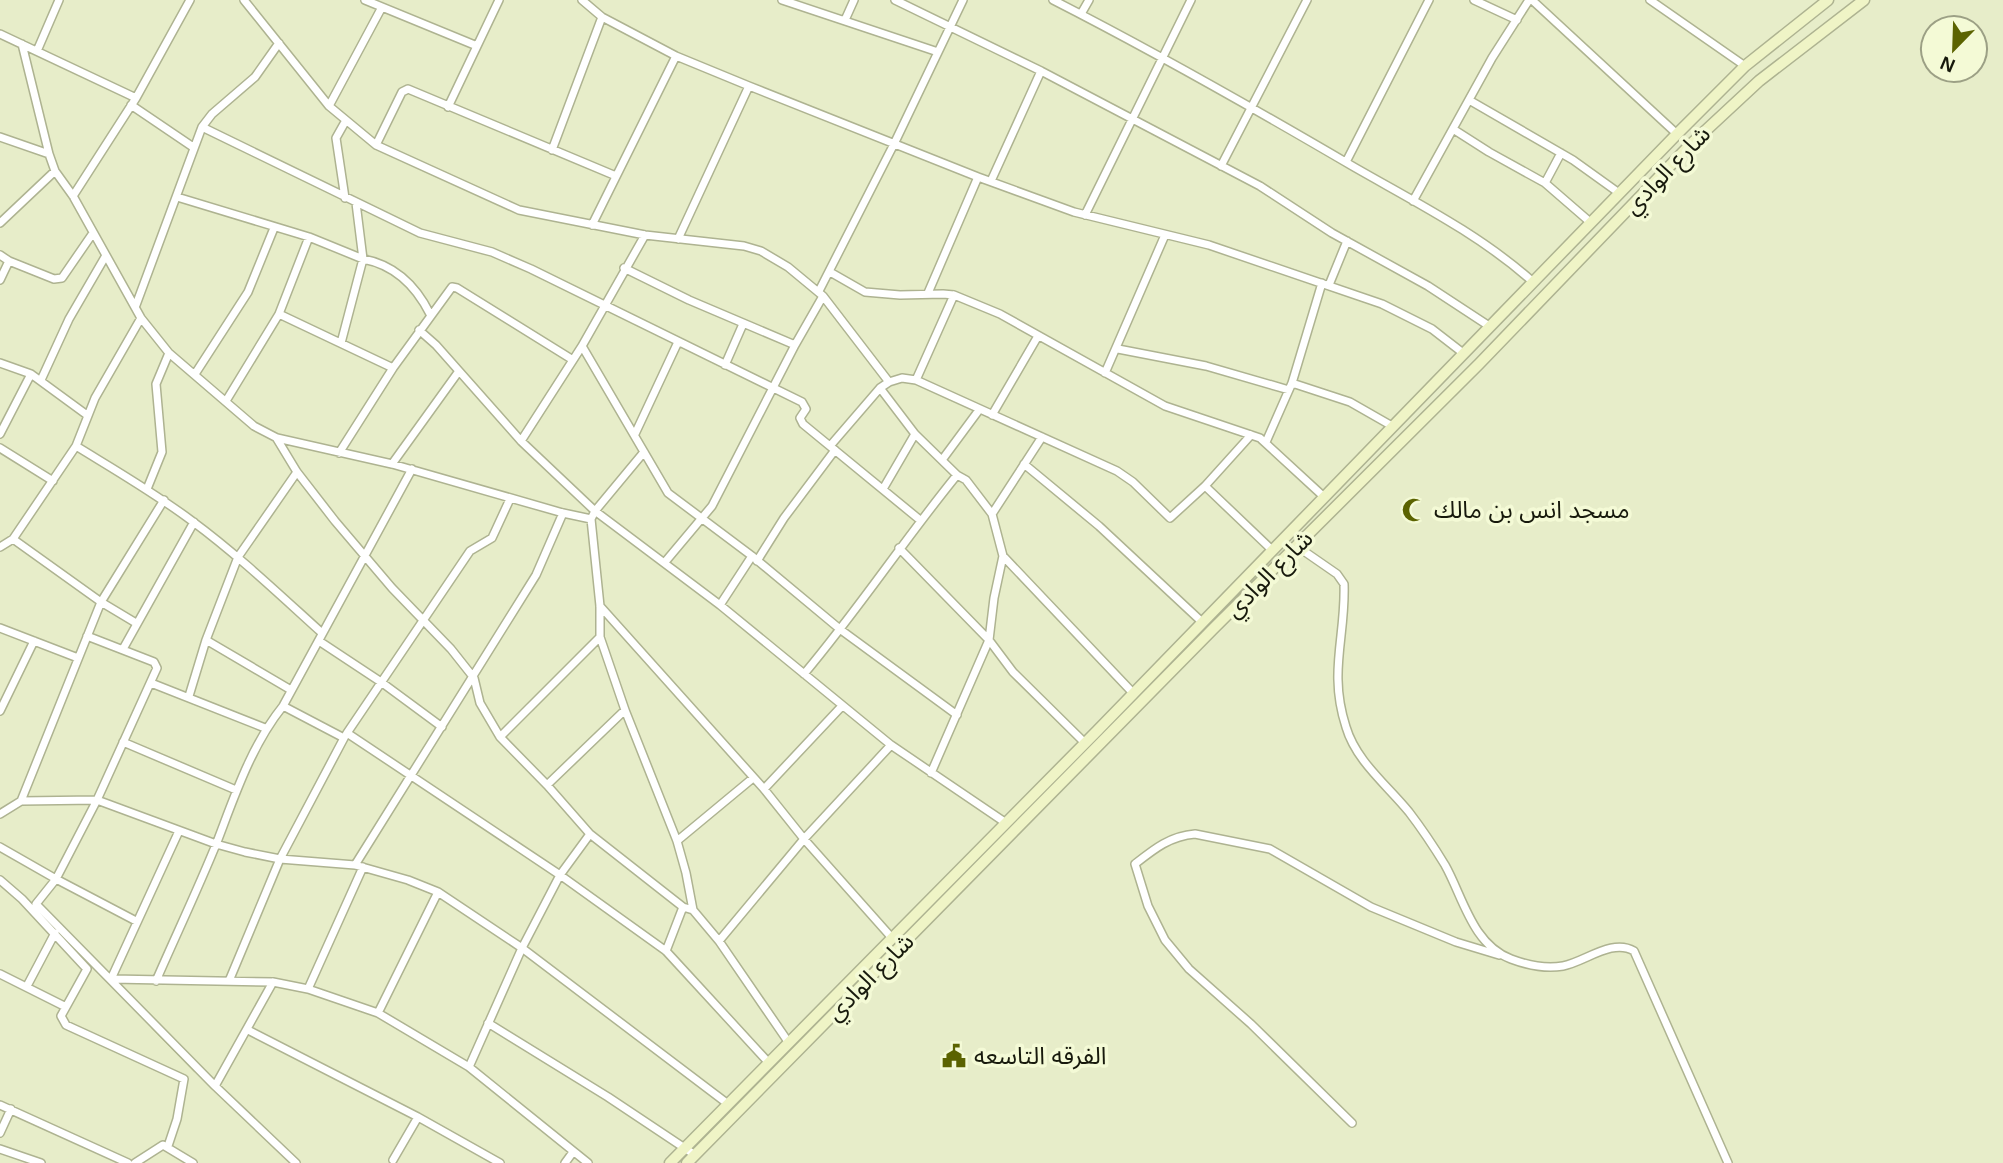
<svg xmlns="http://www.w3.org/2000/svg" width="2003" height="1163" font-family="Arial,'Noto Sans Arabic',sans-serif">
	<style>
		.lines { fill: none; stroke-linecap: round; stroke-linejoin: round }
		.stream { stroke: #a5af64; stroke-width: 2.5 }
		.street-casing { stroke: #aeb391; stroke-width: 10 }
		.secondary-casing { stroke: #aeb391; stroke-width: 13 }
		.street { stroke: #fff; stroke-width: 7 }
		.secondary { stroke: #eff4c6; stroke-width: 10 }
		.labels { text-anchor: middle; stroke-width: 7; stroke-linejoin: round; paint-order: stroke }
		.street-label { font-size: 24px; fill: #17190c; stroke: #f4fad6 }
		.poi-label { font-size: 24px; fill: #17190c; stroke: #f4fad6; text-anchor: start }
	</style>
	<rect width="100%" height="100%" fill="#e7edc9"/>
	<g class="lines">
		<path class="stream" d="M59,934L85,958
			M153,1028L195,1071"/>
		<g class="street-casing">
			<path id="street" d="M244,0L329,106L376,145L519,210L645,235L744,246L761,251L788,267L823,296L889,382L880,388L915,434L957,475L966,480L992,514L1003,556L1133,693
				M365,0L477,46
				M582,0L602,17L676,56L749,86L978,177L1074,212L1209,245L1382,304L1432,329L1463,353
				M782,0L938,52
				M895,0L1041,71L1260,186L1332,233L1428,286L1489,326
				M1053,0C1155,52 1255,109 1354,167C1415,202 1479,234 1532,281
				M1474,0L1517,20
				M1532,0L1677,134
				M1650,0L1745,66
				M1081,14L1089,0
				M845,20L854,0
				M0,34L136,98
				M22,44L49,154
				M37,51L59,0
				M1469,100L1573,160L1619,193
				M131,105L193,147
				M329,106L382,7
				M448,107L499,0
				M202,127L420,233L492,252L531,269L802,402L806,409L800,418L803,424L920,520
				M1453,129L1489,152L1545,183L1590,222
				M0,137L49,154L55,171L73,196L141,318L169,353L254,426L277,438L392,464L563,513L591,519L595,511L720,605L891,745L1006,823
				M376,145L402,92L408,89L616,176
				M552,150L602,17
				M1346,162L1429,0
				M1221,166L1307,0
				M991,181L1041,71
				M1545,183L1561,153
				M73,196L136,98L190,0
				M177,197L309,237L363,259L341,343
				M345,198L336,138L345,122
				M1413,201L1492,58L1529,0
				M356,203L363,259C395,265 416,286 430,314
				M1085,215L1191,0
				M0,223L55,171
				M592,225L676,56
				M678,239L749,86
				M0,255L9,261
				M624,268L689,300L795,345
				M830,272L865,292L900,295L943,294L954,295L1000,314L1165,406L1260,438L1323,496
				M0,280L9,261L54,279L62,278L93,233
				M1329,285L1347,241
				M819,291L895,142L963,0
				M928,293L978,177
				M136,305L202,127L212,114L255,77L279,43
				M279,314L393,368
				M419,330L436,345L521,441L595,511L644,452
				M582,346L668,493L752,556L841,630L957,715
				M1118,349L1206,366L1289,390
				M0,363L31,374L87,415
				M725,365L743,324
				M1105,373L1165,235
				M195,374L248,292L274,228
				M41,380L69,319L105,257
				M916,380L954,295
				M889,382L902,378L916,380L1117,471L1133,482L1170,518L1205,486L1251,435
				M1292,383L1350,402L1392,426
				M226,401L279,314L309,237
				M992,415L1038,336
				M0,434L31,374
				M635,434L678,342
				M277,439L297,472L335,521L392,588L451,649L474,678L480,703L500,737L547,785L590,834L683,907L693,910L719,941L789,1043
				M521,441L582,346L645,235
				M1266,442L1292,383L1322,283
				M76,446C115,470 155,493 192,521C238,555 280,595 322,633
				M830,446L880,388
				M0,448L53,481
				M339,453L393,368L452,287L457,288L573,360
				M942,460L979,410
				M392,464L459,371
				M1024,464L1099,526L1202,622
				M1205,486L1272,550
				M147,489L162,452L156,384L169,353
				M883,489L915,434
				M992,514L1042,437
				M591,519L600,606V637L625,710L677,841L686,873L693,910
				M13,539L101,602L136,623
				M0,547L13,539L76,446L95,398L141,318
				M1298,547L1337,574L1344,584C1346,636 1328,672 1346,727C1356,761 1387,785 1409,812C1422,829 1434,847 1445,865C1463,897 1472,944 1511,959C1527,965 1546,969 1563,966C1585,962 1612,938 1634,951L1728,1163
				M899,548L989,640L1013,672L1085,743
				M757,561L784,518L835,450
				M665,562L712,506L795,345L823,296
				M720,605L752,556
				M600,606L764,789L804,839L892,938
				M0,628L78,658
				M87,636L154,662L157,668L97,800L56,879L36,904L215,1086L296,1163
				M206,640L291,690
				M319,641L381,682L442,727
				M123,649L194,522
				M804,674C858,610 904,540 957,475
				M151,683L265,728
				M189,696L206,640L238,557L297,472
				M283,706L344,738L347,733L560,875L666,951L769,1063
				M0,711L34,641
				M347,733L470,551L492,538L510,499
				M500,737L600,637
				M123,742L236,790
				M931,773L989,640L994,598L1003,556
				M547,785L625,710
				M764,789L842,706
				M21,801L101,602L164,500
				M0,814L21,801L97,800L216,844L245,852L280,859L355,865L408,880L438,892L522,948L728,1104
				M677,841L753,778
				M0,847L56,879L136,921
				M355,865L536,575L563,513
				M0,880L22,899L87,969L61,1016L66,1025L184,1079L177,1119L168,1146
				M719,941L804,839L891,745
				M666,951L683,907
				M0,974L66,1007
				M111,979L179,831
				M112,979L273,982L308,989L378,1013L469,1067L588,1163
				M156,981C176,935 198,889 217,842C235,795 251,746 283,706L412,469
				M229,981L280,859L344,738
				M27,986L55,933
				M308,989L363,867
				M378,1013L438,892
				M488,1023L608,1097L695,1155
				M248,1030L418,1117L500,1163
				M469,1067L522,948L560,875L590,834
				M215,1086L273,982
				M0,1105L128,1163
				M1352,1123L1251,1024L1189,969L1165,940L1148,906L1135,864C1154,849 1170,836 1195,834L1270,849L1371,907L1456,942L1499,955
				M0,1133L11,1109
				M0,1149L41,1163
				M393,1160L418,1117
				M135,1163L163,1145L193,1163
				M565,1163L573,1152"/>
		</g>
		<g class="secondary-casing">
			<path id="secondary" d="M670,1163L1097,731L1677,134L1745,66L1828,0
				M687,1163L1213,629L1479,364L1689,146L1759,81L1864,0"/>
		</g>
		<use href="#street" class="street"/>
		<use href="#secondary" class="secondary"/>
	</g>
	<defs>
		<g id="mosque-bare" transform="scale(1.89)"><path d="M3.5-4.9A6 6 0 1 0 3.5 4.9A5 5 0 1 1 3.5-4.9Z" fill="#5b6300" stroke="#f4fad6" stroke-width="2.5" paint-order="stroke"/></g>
		<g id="civic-bare" transform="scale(1.89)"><path d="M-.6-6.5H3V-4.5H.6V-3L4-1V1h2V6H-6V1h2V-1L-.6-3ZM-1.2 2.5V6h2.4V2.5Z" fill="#5b6300" stroke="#f4fad6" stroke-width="2.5" paint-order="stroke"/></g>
	</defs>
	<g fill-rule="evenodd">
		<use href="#mosque-bare" x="1414" y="510"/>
		<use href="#civic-bare" x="954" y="1056"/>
	</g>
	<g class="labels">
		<g class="street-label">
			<text transform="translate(1667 170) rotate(-46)" y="8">شارع الوادي</text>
			<text transform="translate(1269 574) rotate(-45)" y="8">شارع الوادي</text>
			<text transform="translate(870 977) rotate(-45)" y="8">شارع الوادي</text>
		</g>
		<g class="poi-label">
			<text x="1434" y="518">مسجد انس بن مالك</text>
			<text x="974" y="1064">الفرقه التاسعه</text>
		</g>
	</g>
	<g transform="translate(1954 49) rotate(203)"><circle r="33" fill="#f4fad6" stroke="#9ca085" stroke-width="2"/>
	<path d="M0-5L12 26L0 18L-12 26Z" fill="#5b6300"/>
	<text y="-10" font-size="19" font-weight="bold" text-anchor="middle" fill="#17190c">N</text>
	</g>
</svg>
